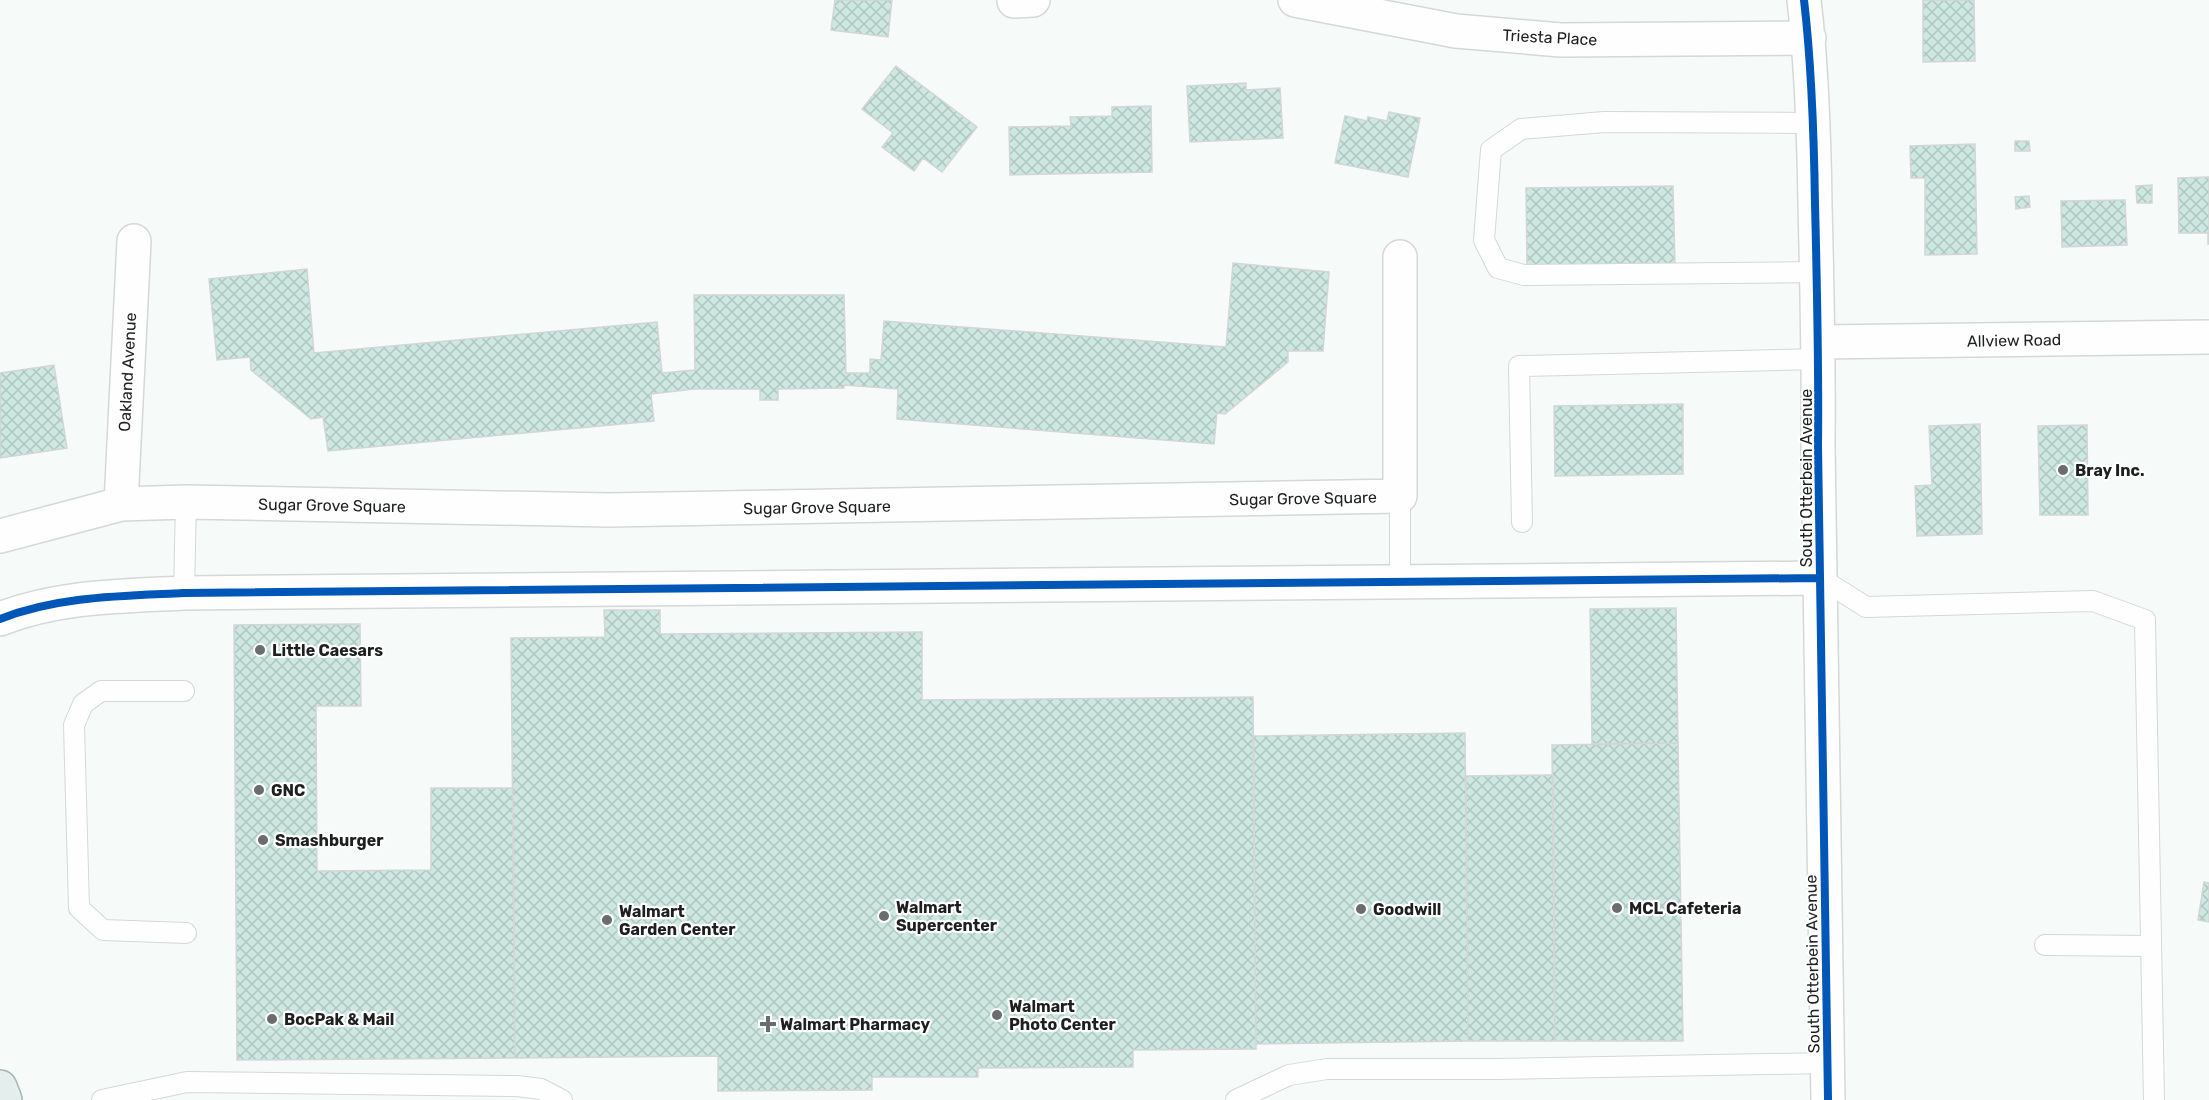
<svg xmlns="http://www.w3.org/2000/svg" width="2209" height="1100" font-family="Rubik,sans-serif">
	<style>
		.building { fill: url(#building-cross-hatch); stroke: #d3d6d5; stroke-width: 1.5 }
		.lines { fill: none; stroke-linecap: round; stroke-linejoin: round }
		.lane-casing { stroke: #d4d8d7; stroke-width: 22 }
		.street-casing { stroke: #d4d8d7; stroke-width: 36 }
		.secondary-casing { stroke: #d4d8d7; stroke-width: 36 }
		.primary-casing { stroke: #a2b7b3; stroke-width: 36 }
		.lane { stroke: #fefefe; stroke-width: 20 }
		.street { stroke: #fefefe; stroke-width: 33 }
		.secondary { stroke: #fefefe; stroke-width: 33 }
		.primary { stroke: #e4efed; stroke-width: 33 }
		.cycleway-casing { stroke: #fff; stroke-width: 11 }
		.cycleway { stroke: #0057b8; stroke-width: 8 }
		.poi-dot { fill: #696d6b; stroke: #fff; stroke-width: 2 }
		.labels { text-anchor: middle; stroke-width: 4.5; stroke-linejoin: round; paint-order: stroke }
		.street-label { font-size: 16px; fill: #1d201f; stroke: #fff }
		.poi-label { font-size: 16px; font-weight: bold; fill: #1d201f; stroke: #fff; text-anchor: start }
	</style>
	<defs>
		<pattern id="building-cross-hatch" width="8" height="8" patternUnits="userSpaceOnUse" patternTransform="scale(1.5)"><rect width="8" height="8" fill="#cde7e1"/><path d="M0 0l8 8M0 8l8-8" fill="none" stroke="#b0c6c1"/></pattern>
	</defs>
	<rect width="100%" height="100%" fill="#f6fbf9"/>
	<path class="building" d="M835,0H892L888,37L831,30Z
		M1923,0H1974L1975,61L1923,62Z
		M896,66L977,127L942,172L923,158L914,171L882,147L893,133L862,109Z
		M1246,83V90L1280,88L1283,138L1190,142L1187,86Z
		M1151,106L1152,172L1010,175L1009,127L1071,126L1070,117L1112,116V107Z
		M1389,112L1420,118L1408,177L1335,163L1345,116L1367,121L1368,117L1387,121Z
		M2015,141H2029L2030,151H2015Z
		M1975,144L1977,254L1925,255V178H1911L1910,146Z
		M2209,177V244H2208V233H2179L2178,178Z
		M2152,185V203H2137L2136,186Z
		M1673,186L1675,264L1527,266L1526,188Z
		M2029,196L2030,207L2016,209L2015,197Z
		M2125,200L2127,245L2062,247L2061,201Z
		M1233,263L1329,272L1323,351H1288V362L1225,414L1217,413L1214,444L897,419L898,389L844,385V388L778,389V400H760V389H694L651,394L654,421L328,451L323,417L311,419L251,370L250,357L217,360L209,279L307,269L314,353L657,322L662,373L695,370L694,295H844L846,373H870V359L881,360L884,321L1226,347Z
		M54,365L67,448L0,458V373Z
		M1683,404V474L1555,476L1554,406Z
		M1980,424L1982,534L1917,536L1915,486L1932,485L1929,426Z
		M2087,425L2088,515H2040L2038,426Z
		M1676,608L1678,743L1592,744L1590,609Z
		M604,610H660V634L922,632V700L1253,697L1256,1049L1133,1050V1067L978,1068V1077H872V1090L718,1091V1056L515,1058L511,638L605,637Z
		M360,624L361,706H316L317,871L431,870V788H513L515,1058L237,1060L234,625Z
		M1465,733L1468,1041L1256,1044L1253,736Z
		M1678,743L1683,1041H1555L1552,745Z
		M1553,775L1555,1041H1468L1466,776Z
		M2204,882L2209,883V922L2198,920Z"/>
	<g class="lines">
		<g class="lane-casing">
			<path id="lane" d="M1813,123L1604,122L1521,129L1491,150L1484,240L1498,268L1524,275L1817,272
				M1522,522L1519,366L1819,359
				M1820,578L1866,607L2093,601L2145,620L2154,1100
				M1400,582V496
				M184,593L186,502
				M184,691H101L83,704L74,725L79,908L103,930L186,933
				M2045,945L2151,946
				M102,1100L187,1082L517,1086L541,1089L562,1100
				M1236,1100L1289,1075L1327,1069H1496L1827,1063"/>
		</g>
		<g class="street-casing">
			<path id="street" d="M1295,0L1456,31L1561,40L1809,38
				M1014,1L1033,0
				M1819,342L2209,337
				M121,504L134,241
				M0,536L121,504L186,502L608,510L1400,496V257
				M0,619C58,596 122,596 184,593L1820,578"/>
		</g>
		<g class="secondary-casing">
			<path id="secondary" d="M1804,0C1812,68 1814,136 1815,204C1817,285 1819,365 1818,446L1828,1100"/>
		</g>
		<g class="primary-casing">
			<path id="primary" d="M0,1087L5,1100"/>
		</g>
		<use href="#lane" class="lane"/>
		<use href="#street" class="street"/>
		<use href="#secondary" class="secondary"/>
		<use href="#primary" class="primary"/>
		<g class="cycleway-casing">
			<path id="cycleway" d="M1804,0C1812,68 1814,136 1815,204C1817,285 1819,365 1818,446L1828,1100
				M0,619C58,596 122,596 184,593L1820,578"/>
		</g>
		<use href="#cycleway" class="cycleway"/>
	</g>
	<g class="poi-dot">
		<circle cx="2063" cy="470" r="6"/>
		<circle cx="260" cy="650" r="6"/>
		<circle cx="259" cy="790" r="6"/>
		<circle cx="263" cy="840" r="6"/>
		<circle cx="1617" cy="908" r="6"/>
		<circle cx="1361" cy="909" r="6"/>
		<circle cx="884" cy="916" r="6"/>
		<circle cx="607" cy="920" r="6"/>
		<circle cx="997" cy="1015" r="6"/>
		<circle cx="272" cy="1019" r="6"/>
		<path d="M765 1015h6v6h6v6h-6v6h-6v-6h-6v-6h6z"/>
	</g>
	<g class="labels">
		<g class="street-label">
			<text transform="translate(1550 37) rotate(3)" y="6">Triesta Place</text>
			<text transform="translate(2014 340) rotate(-1)" y="6">Allview Road</text>
			<text transform="translate(127 372) rotate(-87)" y="6">Oakland Avenue</text>
			<text transform="translate(1806 478) rotate(-90)" y="6">South Otterbein Avenue</text>
			<text transform="translate(1303 498) rotate(-1)" y="6">Sugar Grove Square</text>
			<text transform="translate(332 505) rotate(1)" y="6">Sugar Grove Square</text>
			<text transform="translate(817 507) rotate(-1)" y="6">Sugar Grove Square</text>
			<text transform="translate(1812 964) rotate(-91)" y="6">South Otterbein Avenue</text>
		</g>
		<g class="poi-label">
			<text x="2075" y="476">Bray Inc.</text>
			<text x="272" y="656">Little Caesars</text>
			<text x="271" y="796">GNC</text>
			<text x="275" y="846">Smashburger</text>
			<text x="896" y="913">Walmart<tspan x="896" dy="18">Supercenter</tspan></text>
			<text x="1629" y="914">MCL Cafeteria</text>
			<text x="1373" y="915">Goodwill</text>
			<text x="619" y="917">Walmart<tspan x="619" dy="18">Garden Center</tspan></text>
			<text x="1009" y="1012">Walmart<tspan x="1009" dy="18">Photo Center</tspan></text>
			<text x="284" y="1025">BocPak &amp; Mail</text>
			<text x="780" y="1030">Walmart Pharmacy</text>
		</g>
	</g>
</svg>
